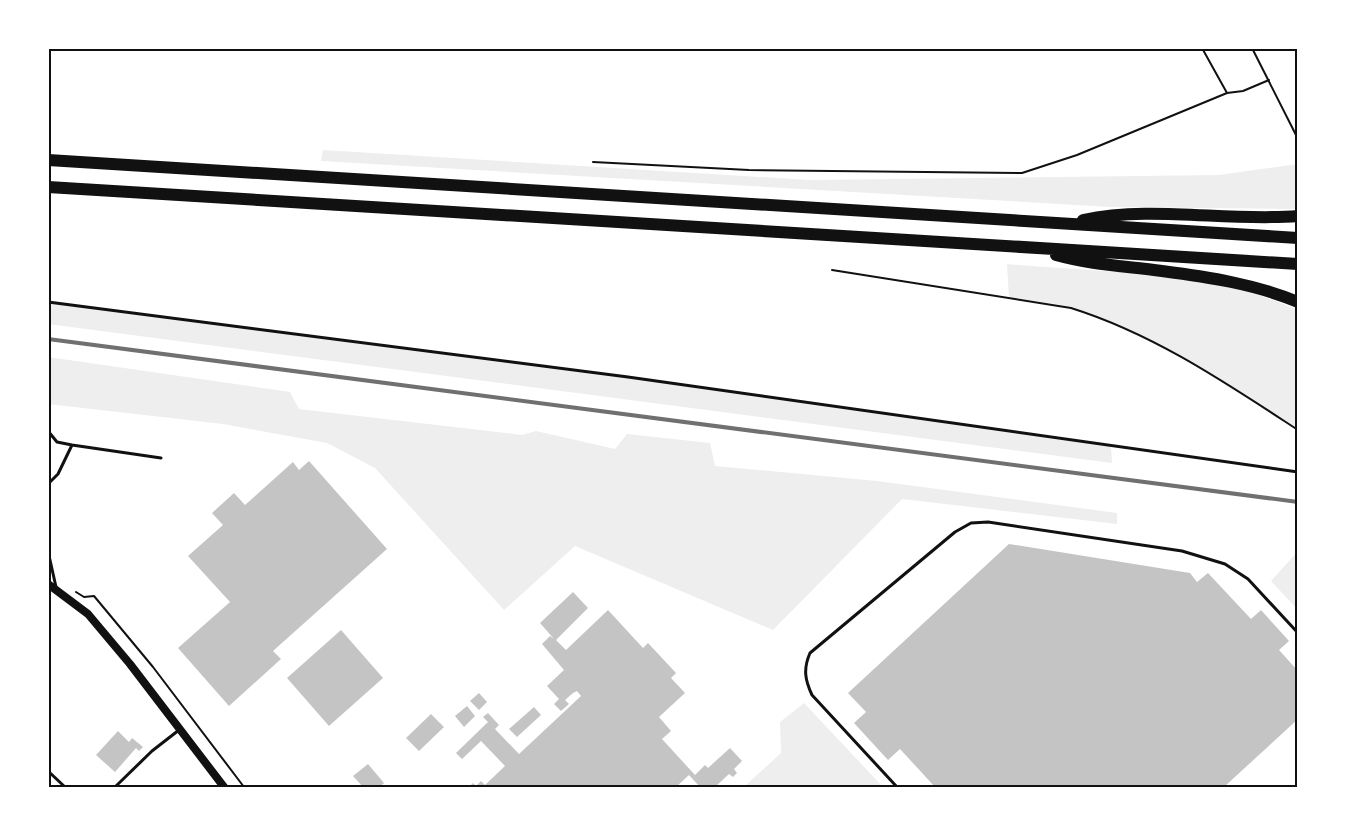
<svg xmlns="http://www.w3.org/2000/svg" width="1346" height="835" font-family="Overpass,sans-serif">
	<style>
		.green { fill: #eee }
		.building { fill: #c4c4c4 }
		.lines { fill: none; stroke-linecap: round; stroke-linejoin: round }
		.path { stroke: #111; stroke-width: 2 }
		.service { stroke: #111; stroke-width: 3 }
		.tertiary { stroke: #111; stroke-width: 8 }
		.motorway { stroke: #111; stroke-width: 12 }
		.rail { stroke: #707070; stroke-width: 4 }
		.neatline { fill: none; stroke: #111; stroke-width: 2 }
	</style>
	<rect width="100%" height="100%" fill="#fff"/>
	<path class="green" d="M323,150L810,180L1219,175L1298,164V209L1111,207L321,161Z
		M1007,264C1104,273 1208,270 1298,310V430C1227,383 1155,334 1073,308C1053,302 1030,301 1009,298Z
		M48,302L628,377L1111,446L1112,463L48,324Z
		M48,357L290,392L299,409L522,435L536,431L615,449L627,434L710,443L715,466L877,481L1117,513V524L902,499L773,630L575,546L504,610L375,468L327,443L223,424L48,404Z
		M1298,551V610L1271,581Z
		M804,703L883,787H744L781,753L780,722Z"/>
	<path class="building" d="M309,461L387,549L273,651L281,659L229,706L178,648L230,602L188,556L223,525L212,513L234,493L245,505L293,462L299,470Z
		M1009,544L1190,573L1197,582L1208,573L1251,619L1261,610L1289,641L1279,650L1298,671V719L1224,787H935L900,749L888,760L854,723L866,712L848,693Z
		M573,592L588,608L556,640L566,650L608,610L643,648L648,643L676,673L671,678L685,693L659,717L671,731L662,739L695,775L705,765L708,768L730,748L742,761L734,769L737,773L733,777L729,774L715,787H700L689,775L676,787H469L473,783L476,786L481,781L485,785L505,766L481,741L462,759L456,753L488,722L483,717L488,713L499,725L495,729L519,754L581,696L577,691L573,693L565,700L569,704L561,711L554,704L559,699L547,686L564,670L542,644L550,636L554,639L540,623Z
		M341,630L383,678L329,726L287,678Z
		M479,693L487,702L479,710L470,701Z
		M467,706L475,716L464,727L455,716Z
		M534,707L541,715L517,737L509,729Z
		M431,714L444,727L419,751L406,738Z
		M118,731L129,742L132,738L143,747L139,751L136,748L115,772L96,755Z
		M368,764L384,783L380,787H363L353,776Z"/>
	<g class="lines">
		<path class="path" d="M1202,48L1227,93
			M1252,48L1298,139
			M593,162L749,170L1022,173L1077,155L1227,93L1243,91L1269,80
			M832,270L1071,308C1154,334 1226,383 1298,430
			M76,592L84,597L94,596L153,667L244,787"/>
		<path class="service" d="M48,302L628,377L1298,472
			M48,431L57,442L72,445
			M48,484L58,474L72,445L161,458
			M48,551L56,587
			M48,771L65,787
			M115,787L152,751L179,730
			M897,787L812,695C805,680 803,669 810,653L955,532L971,523L988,522L1182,551L1225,564L1248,579L1298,633
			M1297,787L1298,786"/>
		<path class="tertiary" d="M48,584L88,614L130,664L224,787"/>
		<path class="motorway" d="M48,160L1298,238
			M48,187L1298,264
			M1083,220C1153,205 1227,222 1298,216
			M1056,255C1092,265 1126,266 1162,271C1208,277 1255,284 1298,302"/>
		<path class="rail" d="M48,339L1298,502"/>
	</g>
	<rect width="1346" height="835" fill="none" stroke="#ffffff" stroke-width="99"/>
	<rect x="50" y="50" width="1246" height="736" class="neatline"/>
</svg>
